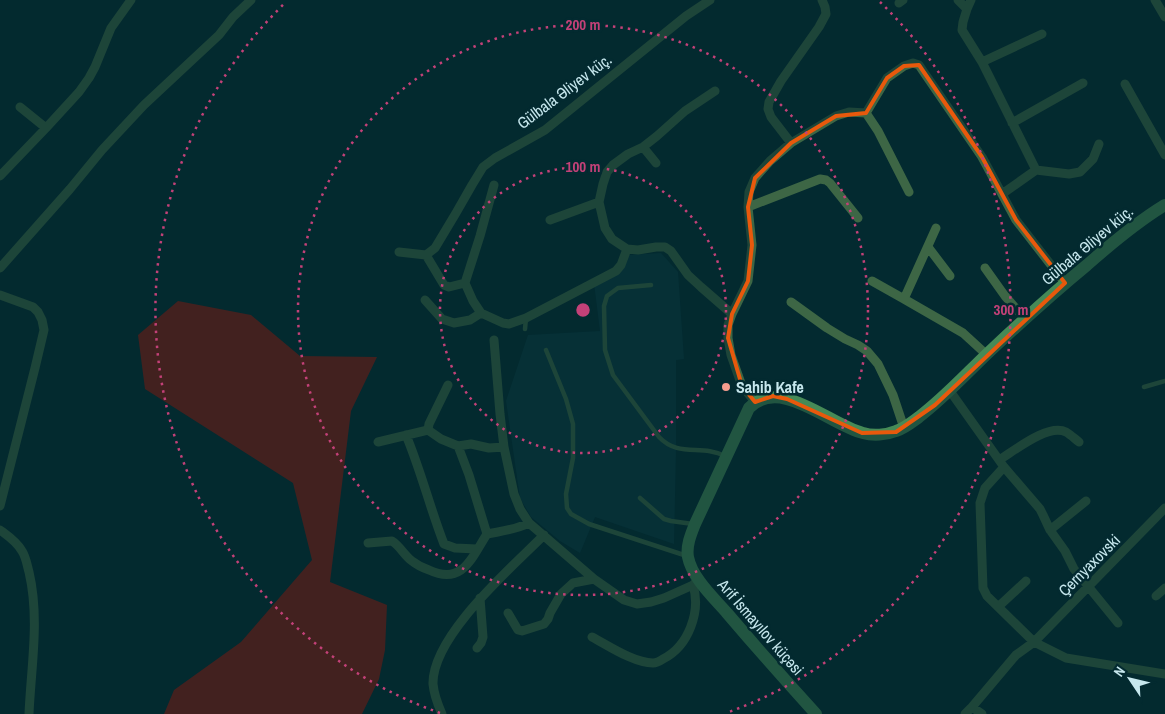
<svg xmlns="http://www.w3.org/2000/svg" width="1165" height="714" font-family="'Archivo Narrow',sans-serif">
	<style>
		.built { fill: #09383f }
		.forest { fill: #8e170d }
		.lines { fill: none; stroke-linecap: round; stroke-linejoin: round }
		.lane { stroke: #3d6645; stroke-width: 4.5 }
		.street { stroke: #3d6645; stroke-width: 9 }
		.secondary { stroke: #468a57; stroke-width: 12 }
		.marked { fill: none; stroke: #e8590c; stroke-width: 4; stroke-linejoin: round }
		.ring { fill: none; stroke: #c34178; stroke-width: 2.5; stroke-dasharray: 2.5 5 }
		.poi-dot { fill: #f59d8e; stroke: #032a30; stroke-width: 2 }
		.labels { text-anchor: middle; stroke-width: 5; stroke-linejoin: round; paint-order: stroke }
		.street-label { font-size: 16px; fill: #c6e7ed; stroke: #032a30 }
		.poi-label { font-size: 16px; font-weight: bold; fill: #c6e7ed; stroke: #032a30; text-anchor: start }
		.centre { fill: #c34178; stroke: #032a30; stroke-width: 2.5 }
		.ring-label { font-size: 15px; text-anchor: middle; font-weight: bold; fill: #c34178; stroke: #032a30; stroke-width: 5; stroke-linejoin: round; paint-order: stroke }
	</style>
	<rect width="100%" height="100%" fill="#032a30"/>
	<path class="built" d="M661,253L678,272L684,359L676,360V449L674,544L595,517L580,553L560,541L531,517L520,498L506,401L528,335L600,331L594,283L629,255Z"/>
	<path class="forest" d="M178,301L251,315L300,356L377,357L351,411L330,582L387,605L385,650L379,679L362,714H164L174,690L241,642L312,560L293,483L145,389L138,335Z"/>
	<g class="lines">
		<path class="lane" d="M651,285L618,288L607,296L604,306L605,350L613,375L659,437C679,458 701,444 725,456
			M525,329L526,318
			M546,350L566,399L573,424V458L566,494L567,508L571,514L589,524L687,556
			M1144,387L1165,381
			M640,498L664,519L671,521L693,524"/>
		<path class="street" d="M958,0L967,9
			M971,0L967,9L963,22L962,30L982,62L1036,170
			M1155,0L1165,17
			M899,3L903,0
			M982,62L1042,34
			M1125,84L1165,155
			M20,107L46,128
			M866,113L878,131L909,192
			M1012,123L1083,83
			M791,143L771,117L768,109L769,102L781,81L819,27L826,14L825,7L822,0
			M643,147L656,163
			M0,176L46,128L79,92L89,78L95,67L111,28L131,0
			M1002,194L1036,170L1069,174L1080,172L1093,159L1099,144
			M748,207L820,179L826,180L830,183L858,218
			M550,220L599,202
			M936,228L904,299L963,333L987,355
			M928,247L950,276
			M627,249L612,239L605,228L599,202L603,184L607,172L613,165L628,154L643,147L657,136L685,111L715,91
			M399,252L426,255
			M426,255L444,285L449,287L465,283L473,301L481,313L503,323L509,324L526,318L616,271L621,265L627,249L638,250L656,247H665L671,251L688,275L701,287L732,314L728,325V338L731,355L742,386L755,402
			M426,255L435,248L456,213L472,185L483,167L495,158L545,130L686,16L710,0
			M0,268L70,189L102,150L144,105L219,35L233,17L251,0
			M985,268L1005,296L1025,319
			M872,281L904,299
			M465,283L480,236L494,185
			M0,295L33,307L38,312L42,320L44,330L35,368L0,506
			M425,300L442,319L454,323L470,320L481,313
			M791,302L827,328L845,339L858,345L867,351L878,364L893,395L904,428
			M732,314L748,281L752,245L748,207L749,192L755,178L770,161L791,143L836,116L849,112L866,113L887,78L904,66L913,63L919,65L923,71L982,157L1016,220L1065,283
			M494,340L500,414L504,447L514,494L520,509L529,523L594,579L624,600L637,604L651,602L664,598L693,585L698,580
			M448,385L429,424L428,430L441,439L458,446L471,444L489,448L504,447
			M950,391L1004,467L1040,509L1043,515L1050,530
			M406,435C421,471 430,508 444,544L455,548L477,549
			M378,442L428,430
			M458,446L469,475L487,534
			M999,460C1014,451 1048,423 1066,432C1071,435 1075,439 1079,442
			M1004,467L985,488L980,503L983,588L987,596L1034,642L1066,658L1165,674
			M1086,501L1050,530L1065,551L1074,569L1118,623
			M0,530C8,536 17,542 22,551C26,557 27,565 29,572C40,619 31,667 29,714
			M368,543L392,541C400,546 404,555 412,561C417,565 423,568 429,570C463,586 472,557 487,534C502,531 515,530 529,523
			M1156,596L1165,588
			M998,607L1026,581
			M508,613L518,630L522,631L544,624L548,619L550,613L561,594L573,583L594,579
			M592,637C609,646 634,663 653,663C656,663 660,661 663,659C689,646 701,611 693,585
			M477,648L481,643L483,637L480,598
			M972,707L982,714
			M442,714C438,705 434,694 433,684C432,636 511,568 544,535
			M965,714L972,707L1016,655L1034,642L1165,508"/>
		<path class="secondary" d="M816,714C786,681 756,647 727,613C714,598 692,578 688,557C686,546 691,534 695,524L749,408C780,376 830,425 863,433C873,436 886,435 896,431C905,428 912,422 919,417C944,398 965,375 988,353C1020,323 1053,293 1087,265C1112,243 1137,222 1165,205"/>
	</g>
	<path d="M0 0H1165V714H0ZM919,65L982,157L1016,220L1065,283L935,405L896,432L862,433L787,399L773,396L755,402L742,386L728,338L732,314L748,281L752,245L748,207L755,178L791,143L836,116L866,113L887,78L904,66Z" fill="#032a30" fill-opacity=".55" fill-rule="evenodd"/>
	<path class="marked" d="M919,65L982,157L1016,220L1065,283L935,405L896,432L862,433L787,399L773,396L755,402L742,386L728,338L732,314L748,281L752,245L748,207L755,178L791,143L836,116L866,113L887,78L904,66Z"/>
	<g class="ring">
		<circle cx="583" cy="310" r="143"/>
		<circle cx="583" cy="310" r="285"/>
		<path d="M440 713A428 428 0 0 1 286 2M880 2A428 428 0 0 1 726 713"/>
	</g>
	<circle class="poi-dot" cx="726" cy="387" r="5"/>
	<g class="labels">
		<g class="street-label">
			<text transform="translate(564 91) rotate(-37)" y="6">Gülbala Əliyev küç.</text>
			<text transform="translate(1087 245) rotate(-40)" y="6">Gülbala Əliyev küç.</text>
			<text transform="translate(1089 565) rotate(-45)" y="6">Çernyaxovski</text>
			<text transform="translate(761 627) rotate(49)" y="6">Arif İsmayılov küçəsi</text>
		</g>
		<g class="poi-label">
			<text x="736" y="393">Sahib Kafe</text>
		</g>
	</g>
	<circle cx="583" cy="310" r="8" class="centre"/>
	<g class="ring-label">
		<text x="583" y="30">200 m</text>
		<text x="583" y="172">100 m</text>
		<text x="1011" y="315">300 m</text>
	</g>
	<g transform="translate(1130 679) rotate(305)" stroke="#032a30" stroke-width="4" paint-order="stroke">
	<path d="M0-4L9 19L0 12L-9 19Z" fill="#c6e7ed"/>
	<text y="-8" font-size="14" font-weight="bold" text-anchor="middle" fill="#c6e7ed">N</text>
	</g>
</svg>
